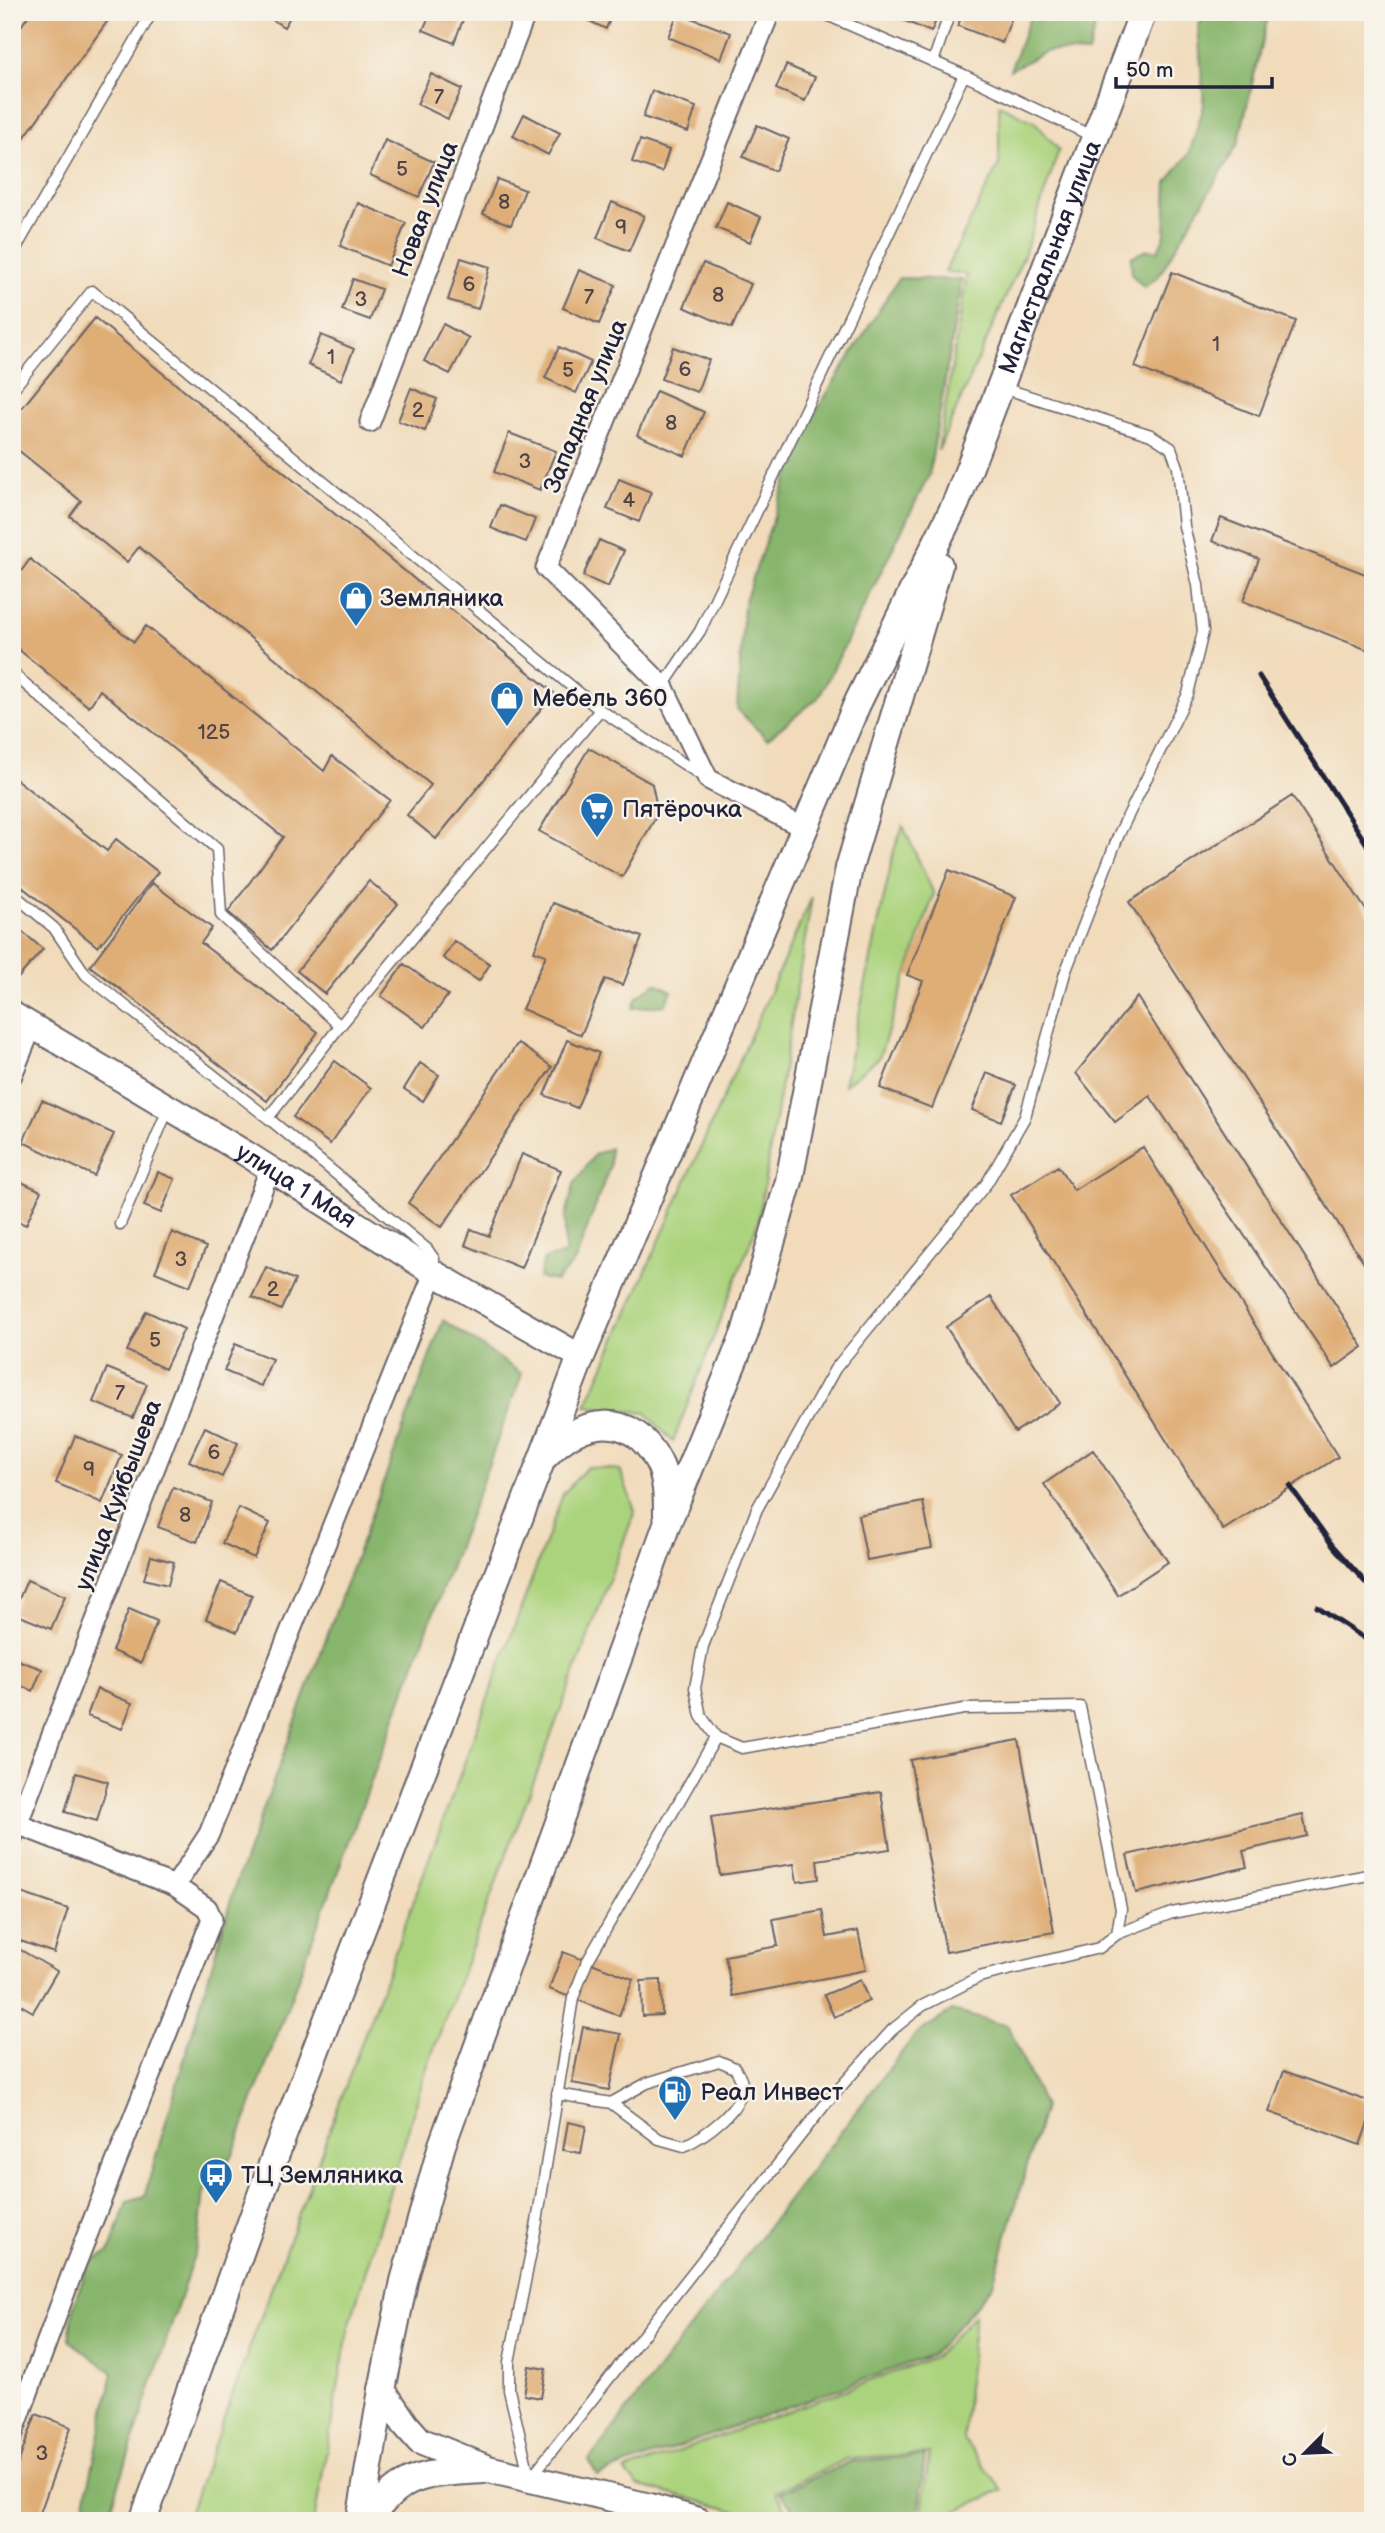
<svg xmlns="http://www.w3.org/2000/svg" width="1385" height="2533" font-family="'Balsamiq Sans',sans-serif">
	<style>
		.green { fill: #abd37d; stroke: #667a5c; stroke-width: 2 }
		.forest { fill: #88b56c; stroke: #556c54; stroke-width: 2 }
		.building { fill: #dfad76 }
		.lines { fill: none; stroke-linecap: round; stroke-linejoin: round }
		.service-casing { stroke: #6a6368; stroke-width: 13 }
		.minor-casing { stroke: #6a6368; stroke-width: 23 }
		.tertiary-casing { stroke: #6a6368; stroke-width: 28 }
		.secondary-casing { stroke: #6a6368; stroke-width: 30 }
		.service { stroke: #fff; stroke-width: 10 }
		.minor { stroke: #fff; stroke-width: 19 }
		.tertiary { stroke: #fff; stroke-width: 24 }
		.secondary { stroke: #fff; stroke-width: 26 }
		.rail { stroke: #22223b; stroke-width: 5 }
		.labels { text-anchor: middle; stroke-width: 5; stroke-linejoin: round; paint-order: stroke }
		.number-label { font-size: 21px; fill: #51454a }
		.street-label { font-size: 24px; fill: #22223b; stroke: #f7f3e8 }
		.poi-label { font-size: 24px; fill: #22223b; stroke: #f7f3e8; text-anchor: start }
	</style>
	<rect width="100%" height="100%" fill="#f7f3e8"/>
	<filter id="ink" filterUnits="userSpaceOnUse"><feTurbulence type="fractalNoise" baseFrequency=".0143" numOctaves="2"/><feDisplacementMap in="SourceGraphic" scale="14" xChannelSelector="R" yChannelSelector="G"/><feConvolveMatrix kernelMatrix="1 2 1 2 8 2 1 2 1" color-interpolation-filters="sRGB"/></filter>
	<filter id="wash" filterUnits="userSpaceOnUse"><feTurbulence type="fractalNoise" baseFrequency=".00686" numOctaves="4" result="noise"/><feDisplacementMap in="SourceGraphic" scale="28" xChannelSelector="R" yChannelSelector="G"/><feGaussianBlur stdDeviation="1.57" result="paint"/><feColorMatrix in="noise" values="0 0 0 0 0 0 0 0 0 0 0 0 0 0 0 0 0 1.4 0 .05"/><feComposite in="paint" operator="in"/></filter>
	<g filter="url(#wash)">
		<rect width="100%" height="100%" fill="#f1dbbb"/>
		<path class="green" d="M999,105L1035,122L1059,150L1024,255L938,451L967,275L945,271L999,164Z
			M903,826L934,894L879,1058L844,1085L894,850Z
			M812,897L758,1222L673,1442L646,1413L586,1406Z
			M587,1467L620,1470L635,1511L427,2067L349,2326L314,2521H186L563,1494Z
			M975,2314L963,2439L1003,2490L953,2512L954,2521H921L929,2454L849,2458L775,2492L792,2521H774L637,2485L625,2471L935,2357Z"/>
		<path class="forest" d="M1032,12H1099L1088,53L1047,51L1010,70Z
			M1207,12H1271L1267,20L1238,144L1158,277L1144,287L1132,275L1131,257L1147,250L1158,251L1165,235L1167,182L1189,154L1204,105L1198,26Z
			M899,278L962,280L929,475L819,697L767,739L737,709L744,604L802,434Z
			M656,983L672,991L665,1005L633,1008L637,997Z
			M610,1148V1166L575,1261L556,1281L539,1278L544,1259L565,1254V1219L574,1184L594,1155Z
			M443,1320L522,1374L233,2154L204,2192L198,2243L107,2521H81L113,2373L69,2340L74,2304L89,2262L109,2253L127,2202L144,2197L235,1886Z
			M952,2011L1008,2026L1044,2107L992,2287L932,2355L597,2476L589,2460L915,2035Z
			M925,2456L917,2521H804L779,2493L852,2461Z
			M959,2514L1020,2521H959Z"/>
		<g id="blocks">
			<path class="building" d="M31,12H114L16,149L12,146V39Z
				M260,12H293L284,27Z
				M431,12H466L454,43L423,30Z
				M570,12H613L606,29Z
				M901,12H924L937,18L931,32L898,18Z
				M963,12H1014L1002,43L958,26Z
				M678,13L731,33L721,59L668,37Z
				M786,65L815,77L805,101L776,89Z
				M431,74L462,89L448,119L417,104Z
				M652,91L696,107L688,132L643,117Z
				M524,114L560,133L548,155L513,136Z
				M757,125L789,139L775,171L743,157Z
				M385,140L434,162L419,197L370,175Z
				M640,140L669,150L662,172L632,162Z
				M497,179L525,190L511,225L483,214Z
				M612,202L644,216L629,251L597,238Z
				M727,202L761,217L750,242L716,228Z
				M358,203L406,223L388,266L340,246Z
				M461,258L490,267L478,309L448,300Z
				M703,263L751,284L732,328L684,307Z
				M579,270L616,285L599,324L563,308Z
				M1172,272L1296,321L1259,416L1135,367Z
				M353,279L381,289L370,320L342,310Z
				M95,318L554,693L436,839L407,815L431,785L139,547L127,562L70,516L81,501L12,445V420Z
				M443,324L469,338L450,374L424,361Z
				M321,335L354,349L341,380L308,365Z
				M559,347L591,362L576,393L545,378Z
				M673,347L709,360L697,392L661,379Z
				M411,388L437,399L425,431L398,421Z
				M656,391L704,412L685,456L637,435Z
				M509,433L556,451L540,490L494,472Z
				M619,479L651,492L639,522L607,509Z
				M500,505L535,519L526,542L491,528Z
				M1221,518L1373,577V652L1243,601L1259,559L1212,541Z
				M599,540L624,551L608,587L583,576Z
				M30,559L134,642L146,626L324,771L332,756L390,800L272,950L228,912L283,837L100,690L89,707L12,644V584Z
				M589,748L652,784L658,813L622,877L539,831Z
				M12,776L107,851L116,839L158,872L98,947L12,879Z
				M1292,796L1373,921V1277L1129,902Z
				M949,870L1016,897L932,1108L880,1088L923,981L907,975Z
				M369,881L398,904L325,994L297,971Z
				M152,883L212,928L201,943L318,1032L267,1101L90,966Z
				M553,903L642,937L623,985L605,979L581,1035L522,1009L546,955L534,951Z
				M12,923L43,949L12,985Z
				M454,941L490,964L479,981L443,958Z
				M404,964L448,995L425,1027L381,996Z
				M1137,997L1363,1347L1334,1368L1150,1096L1115,1122L1076,1073Z
				M567,1040L599,1053L577,1108L544,1095Z
				M518,1043L552,1067L442,1227L408,1203Z
				M335,1061L371,1088L330,1144L293,1117Z
				M420,1063L439,1075L423,1101L404,1089Z
				M987,1073L1016,1085L1001,1121L972,1110Z
				M42,1100L114,1134L94,1176L23,1142Z
				M1143,1147L1338,1457L1223,1530L1011,1195L1058,1166L1074,1190Z
				M522,1154L561,1170L521,1268L465,1245L471,1229L489,1236Z
				M158,1172L175,1179L161,1213L144,1206Z
				M15,1179L41,1191L26,1225L12,1219V1185Z
				M172,1232L206,1247L190,1286L155,1272Z
				M266,1267L295,1280L281,1310L252,1297Z
				M991,1297L1060,1403L1015,1432L946,1327Z
				M146,1311L184,1329L165,1369L127,1351Z
				M235,1344L272,1359L261,1386L224,1371Z
				M107,1368L147,1384L133,1418L93,1402Z
				M205,1427L238,1443L222,1477L189,1461Z
				M75,1436L122,1455L102,1503L56,1483Z
				M1093,1450L1168,1562L1118,1595L1044,1484Z
				M173,1487L212,1502L197,1542L158,1527Z
				M923,1502L932,1548L867,1560L858,1515Z
				M239,1508L270,1523L254,1558L222,1543Z
				M151,1556L174,1562L168,1585L144,1579Z
				M27,1580L65,1596L51,1629L13,1613Z
				M221,1582L252,1595L237,1632L206,1619Z
				M129,1609L157,1621L141,1663L112,1651Z
				M12,1658L42,1669L33,1691L12,1682Z
				M97,1689L132,1703L122,1729L87,1716Z
				M1019,1740L1054,1932L946,1952L910,1760Z
				M76,1773L108,1782L97,1821L65,1812Z
				M881,1792L890,1849L817,1860L819,1879L797,1882L794,1864L720,1875L711,1817Z
				M1303,1815L1307,1836L1243,1851L1247,1867L1136,1893L1127,1855Z
				M21,1893L68,1909L54,1953L12,1938V1919Z
				M822,1910L827,1937L858,1931L866,1970L733,1996L725,1956L778,1946L773,1919Z
				M12,1945L57,1971L33,2012L12,2000Z
				M563,1952L633,1979L619,2016L549,1989Z
				M661,1980L662,2015L642,2016L641,1981Z
				M860,1980L869,2001L834,2017L824,1995Z
				M583,2027L621,2034L609,2090L572,2083Z
				M1284,2071L1373,2103V2109L1360,2145L1269,2112Z
				M568,2122L586,2126L581,2153L563,2150Z
				M529,2366L546,2369L541,2398L524,2395Z
				M36,2414L71,2427L37,2521H12V2480Z"/>
		</g>
	</g>
	<g filter="url(#ink)">
		<use href="#blocks" fill-opacity="0" stroke="#6a6368" stroke-width="2"/>
		<g class="lines">
			<g class="service-casing">
				<path id="service" d="M820,12L964,75
					M933,62L950,12
					M12,255L152,12
					M12,390L92,291L600,710L701,775
					M12,671L17,677L217,849L221,915L340,1026L600,710
					M663,686L700,631L964,75L1094,137
					M12,893L54,928L86,975L268,1118L427,1249L434,1259V1269
					M268,1118L340,1026
					M120,1224L168,1109
					M1117,1934L1172,1913L1373,1874
					M557,2094L611,2103L659,2139L684,2146C704,2136 745,2109 742,2083C741,2078 737,2072 735,2068L719,2061L647,2083L611,2103
					M529,2475L509,2390V2362L537,2222L573,1998L587,1962L716,1737
					M532,2476L827,2102L892,2030L922,2006L979,1977L1099,1948L1117,1934L1121,1909L1080,1707L964,1709L742,1748L716,1737L701,1716L695,1688L703,1646L757,1509L835,1369L987,1183L1025,1117L1065,973L1119,834L1188,694L1203,632L1198,585L1184,526L1178,467L1171,448L1151,435L1003,388"/>
			</g>
			<g class="minor-casing">
				<path id="minor" d="M770,12L546,568L663,686L708,779L804,828
					M370,422L526,12
					M12,1075L32,1026
					M12,1822L175,1886L207,1908L212,1919L71,2276L12,2436
					M12,1838L270,1169
					M175,1886L209,1834L434,1273"/>
			</g>
			<g class="tertiary-casing">
				<g id="tertiary">
					<path id="s1" d="M12,1014L245,1153L434,1273L581,1357"/>
				</g>
			</g>
			<g class="secondary-casing">
				<g id="secondary">
					<path d="M546,1455C581,1417 631,1410 658,1461C667,1478 667,1497 667,1515"/>
					<path d="M382,2390L405,2424L420,2441L488,2469L650,2507L698,2521"/>
					<path id="s2" d="M143,2521L274,2159L581,1357L857,704L956,503L1143,12"/>
					<path d="M360,2521L382,2390L404,2281L442,2145L667,1524L745,1333L789,1181L849,868L939,565"/>
					<path d="M366,2521C374,2511 383,2501 393,2492C417,2471 452,2472 483,2470"/>
				</g>
			</g>
			<use href="#service" class="service"/>
			<use href="#minor" class="minor"/>
			<use href="#tertiary" class="tertiary"/>
			<use href="#secondary" class="secondary"/>
			<path class="rail" d="M1259,676L1373,854
				M1290,1486L1333,1546L1373,1591
				M1317,1607L1373,1644"/>
		</g>
	</g>
	<defs>
		<g id="shop-pin" transform="scale(1.75)"><path d="M0 17L-7.5 6A9.5 9.5 0 1 1 7.5 6Z" fill="#1f6fb2" stroke="#f7f3e8"/><path d="M-5-2.5h2.3a2.7 3.5 0 0 1 5.4 0H5L5.5 6h-11ZM-1.5-2.5h3a1.5 2.3 0 0 0-3 0Z" fill="#fff"/></g>
		<g id="supermarket-pin" transform="scale(1.75)"><path d="M0 17L-7.5 6A9.5 9.5 0 1 1 7.5 6Z" fill="#1f6fb2" stroke="#f7f3e8"/><path d="M-6-5.5h2.5l.6 2H6L4.5 2H-2.5L-4.4-4H-6ZM-1.5 3.2a1.3 1.3 0 1 0 .1 0ZM3 3.2a1.3 1.3 0 1 0 .1 0Z" fill="#fff"/></g>
		<g id="fuel-pin" transform="scale(1.75)"><path d="M0 17L-7.5 6A9.5 9.5 0 1 1 7.5 6Z" fill="#1f6fb2" stroke="#f7f3e8"/><path d="M-5.5-6h7V0h2V4h1.3V-2.5L3-4.5l.8-.8L6-3V5H2.5V1h-1V6h-7ZM-4.2-4.7v3.2H.2V-4.7Z" fill="#fff"/></g>
		<g id="bus-pin" transform="scale(1.75)"><path d="M0 17L-7.5 6A9.5 9.5 0 1 1 7.5 6Z" fill="#1f6fb2" stroke="#f7f3e8"/><path d="M-5-6H5V4H4V6H2V4H-2V6H-4V4H-5ZM-3.5-4V0h7V-4ZM-3.5 1.2v1.5H-2V1.2ZM2 1.2v1.5H3.5V1.2Z" fill="#fff"/></g>
	</defs>
	<g fill-rule="evenodd">
		<use href="#shop-pin" x="356" y="598"/>
		<use href="#shop-pin" x="507" y="698"/>
		<use href="#supermarket-pin" x="597" y="809"/>
		<use href="#fuel-pin" x="675" y="2092"/>
		<use href="#bus-pin" x="216" y="2175"/>
	</g>
	<g class="labels">
		<g class="number-label">
			<text x="439" y="104">7</text>
			<text x="402" y="176">5</text>
			<text x="504" y="209">8</text>
			<text x="621" y="234">9</text>
			<text x="469" y="291">6</text>
			<text x="718" y="302">8</text>
			<text x="589" y="304">7</text>
			<text x="361" y="306">3</text>
			<text x="1216" y="351">1</text>
			<text x="331" y="364">1</text>
			<text x="685" y="376">6</text>
			<text x="568" y="377">5</text>
			<text x="418" y="417">2</text>
			<text x="671" y="430">8</text>
			<text x="525" y="468">3</text>
			<text x="629" y="507">4</text>
			<text x="214" y="739">125</text>
			<text x="181" y="1266">3</text>
			<text x="273" y="1296">2</text>
			<text x="155" y="1347">5</text>
			<text x="120" y="1400">7</text>
			<text x="214" y="1459">6</text>
			<text x="89" y="1476">9</text>
			<text x="185" y="1522">8</text>
			<text x="42" y="2460">3</text>
		</g>
		<g class="street-label">
			<text transform="translate(425 209) rotate(-69)" y="8">Новая улица</text>
			<text dy="8" stroke="none"><textPath href="#s2" startOffset="2440">Магистральная улица</textPath></text>
			<text transform="translate(585 406) rotate(-68)" y="8">Западная улица</text>
			<text dy="8" stroke="none"><textPath href="#s1" startOffset="332">улица 1 Мая</textPath></text>
			<text transform="translate(118 1495) rotate(-69)" y="8">улица Куйбышева</text>
		</g>
		<g class="poi-label">
			<text x="380" y="606">Земляника</text>
			<text x="532" y="706">Мебель 360</text>
			<text x="622" y="817">Пятёрочка</text>
			<text x="700" y="2100">Реал Инвест</text>
			<text x="241" y="2183">ТЦ Земляника</text>
		</g>
	</g>
	<rect width="1385" height="2533" fill="none" stroke="#f7f3e8" stroke-width="42"/>
	<g transform="translate(1305 2453) rotate(246)" stroke="#f7f3e8" stroke-width="5" paint-order="stroke">
	<path d="M0-5L12 26L0 18L-12 26Z" fill="#22223b"/>
	<text y="-10" font-size="19" font-weight="bold" text-anchor="middle" fill="#22223b">С</text>
	</g>
	<path d="M1116 77v10h156v-10" fill="none" stroke="#22223b" stroke-width="3.5"/>
	<text x="1126" y="77" font-size="21" fill="#22223b" stroke="#f7f3e8" stroke-width="5" paint-order="stroke">50 m</text>
</svg>
